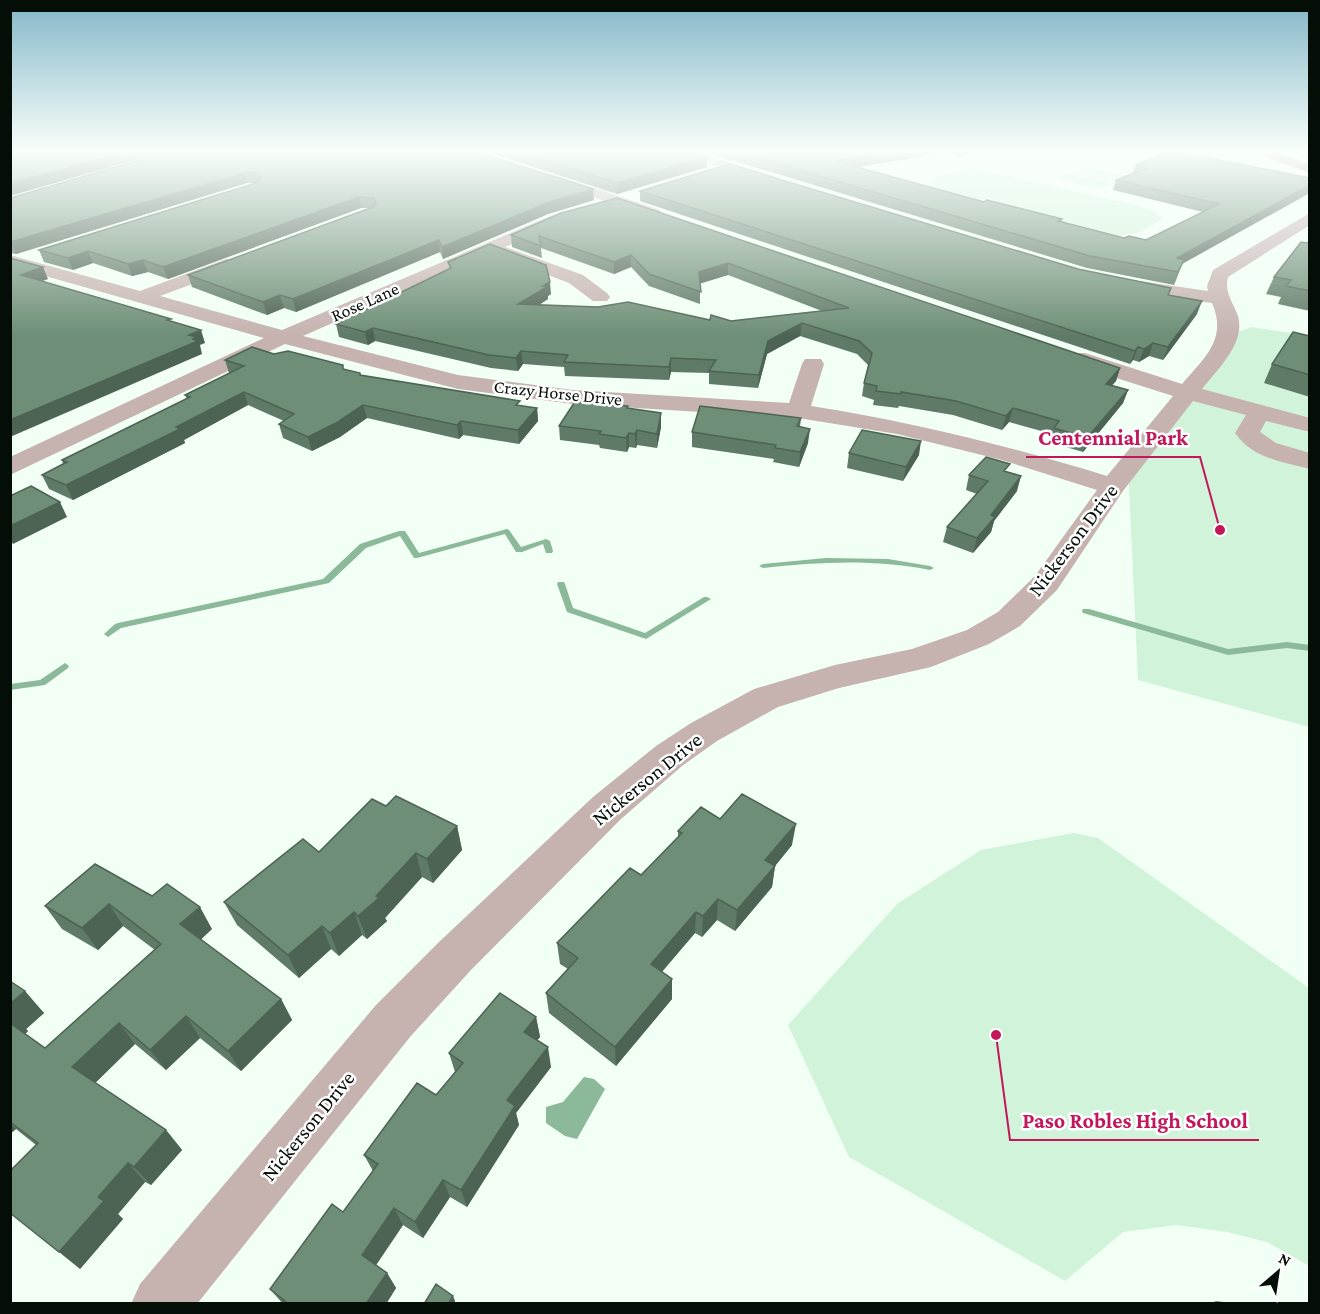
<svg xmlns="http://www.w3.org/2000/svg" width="1320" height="1314" font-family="'Crimson Pro',serif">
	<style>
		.green { fill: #d1f3da }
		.water { fill: #8cb999 }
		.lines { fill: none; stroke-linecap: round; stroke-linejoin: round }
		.stream { fill: #8cb999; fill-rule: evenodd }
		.minor { fill: #c6b3b0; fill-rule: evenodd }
		.major { fill: #987772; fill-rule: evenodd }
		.wall { fill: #5f7a66 }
		.shaded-wall { fill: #4d6353 }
		.building { fill: #6e8e77; stroke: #4d6353; stroke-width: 1.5 }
		.labels { text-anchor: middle; stroke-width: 5; stroke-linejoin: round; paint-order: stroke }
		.far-street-label { font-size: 18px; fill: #040e07; stroke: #fff }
		.street-label { font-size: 21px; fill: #040e07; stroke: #fff }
		.leader { fill: none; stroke: #c2185b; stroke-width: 2 }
		.callout-dot { fill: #c2185b; stroke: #fff; stroke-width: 2 }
		.callout-label { font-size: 22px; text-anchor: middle; font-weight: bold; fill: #c2185b; stroke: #fff; stroke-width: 5; stroke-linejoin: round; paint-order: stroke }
	</style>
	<rect width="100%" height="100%" fill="#f1fff4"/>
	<path class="green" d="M1085,167L1122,175L1108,181L1071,172Z
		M972,168L1135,205L1151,210L1163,219L1138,233L1107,237L925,186L940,175Z
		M1069,173L1113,183L1100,189L1056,179Z
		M1252,327L1309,336V727L1138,680L1128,466L1229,335Z
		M1074,833L1098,838L1309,988V1266L1267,1242L1227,1232L1177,1225L1123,1232L1065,1281L849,1157L788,1025L897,904L981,850Z"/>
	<path class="water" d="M584,1077L594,1079L605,1089L577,1139L565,1136L546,1123V1107L563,1102Z"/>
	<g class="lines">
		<path class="stream" d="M507,529L509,530L521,547L546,539L550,541L553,551L552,553H546L543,544L522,552H516L505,534L417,558H414L400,536L366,548L329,583L121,628L108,637L104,634L115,624L118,623L323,579L360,544L399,531H405L419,553Z
			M826,558L888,559L930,566L934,568L930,570C874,559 819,562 763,568L759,566L763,564Z
			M558,582H564L565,584L573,608L645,633L704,597H707L711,599L646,639L567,612L557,584Z
			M1083,609H1089L1228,649L1287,642L1310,645V651L1287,648L1228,655L1083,613L1082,611Z
			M65,663L69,666L68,668L45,685L10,690V684L40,680Z"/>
		<path class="minor" d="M673,152H696L774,176L776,179L774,182H764Z
			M1293,152H1310V159Z
			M552,174L660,210L662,213L654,218L648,216L547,181L545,178Z
			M1310,213V225L1228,277C1224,292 1233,302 1238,316C1246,343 1217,370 1202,389L1310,418V432L1266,421L1260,432L1276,443L1310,453V469C1282,462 1252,458 1235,433L1246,415L1193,401L1123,491L1057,590L1020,626L989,644L931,667L839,688L778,707L717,741L682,766L621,819L471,970L410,1037L197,1304H131L140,1284L376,1005L439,942L593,797L656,746L691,723L754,689L835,665L912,649L967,630L998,612L1035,576L1097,490L1002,460L897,434L798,418L573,404L458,389L285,344L10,475V457L264,338L10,266V255L140,291L226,259H238L241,263L238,267L160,296L282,330L553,215L561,220L559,223L505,247L583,275L607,293L610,297L607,301H593L569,283L498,256L496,251L303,336L458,375L573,390L789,403L802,364L805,359H821L824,364L811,406C912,422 1010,446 1107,476L1173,396L1069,363L1066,358L1069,353H1085L1182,384C1204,358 1228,339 1212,303L1126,291L1117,285L1119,281L1126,279L1208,291L1207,286L1213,270Z"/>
		<path class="major" d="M1252,152H1274L1310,164V173Z"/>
	</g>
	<path class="wall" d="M167,152L594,200L548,214L443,259L440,252L296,312L284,308L267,315L192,287L188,275L369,208H361L168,279L148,272L132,276L93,263L73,270L44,262L39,250L256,183H247L16,254L10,253V198Z
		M487,152H696L707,167L617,194Z
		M705,152H978L958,157L945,153L858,167L984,202L1062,219L1061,222L1124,238L1146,240L1203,212L1113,190L1116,180L1133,173L1136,165L1310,178L1182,264L1174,285L1087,268Z
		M640,191L1078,269L1169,295L1197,314L1163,360L1149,356L1139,362L1133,360L1130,364L640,201Z
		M561,213L1120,368L1116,381L1112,385L1128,390L1123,403L1083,452L1049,442L1052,434L1009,422L1002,430L953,415L899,406L898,408L873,405L874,400L862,396L864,383L868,365L857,354L800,336L767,354L758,388L709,384V373L671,372L669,380L565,376L564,367L523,364L518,371L491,368L375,341L368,345L339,337L336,324L450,269L448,262L551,294L548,296V299L539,305L710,320L731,321L822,311L728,275L700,283V304L649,286L631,267L614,274L541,248L542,258L512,247L511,235Z
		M1310,240V311L1278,304L1281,297L1266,294L1274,277Z
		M1310,336V397L1264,383L1272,364Z
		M274,354L360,373L361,375L520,406L537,408L538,421L519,444L463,435L459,439L367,418L340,437L312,451L283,438L279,424L284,421L248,405L184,440L185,443L73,500L49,489L42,475L63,464L62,460L187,399L185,395L229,373L225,360Z
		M628,406V408L661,413V427L657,448L637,445L636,448L629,447L627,452L600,448L599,445L560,440L559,426Z
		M801,418L800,427L808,443L799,467L773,462L774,459L692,447V432Z
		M849,453L919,455L903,481L847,468Z
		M1008,472L1017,491L994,521L991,532L973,553L943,542L947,527L977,494L966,490L969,475Z
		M386,806L457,826L462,850L433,883L422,877L385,918L387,921L367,939L362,935L339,956L331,949L299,978L237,925L224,902L319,852Z
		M720,819L792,845L775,866L772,887L735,931L717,920L702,937L695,933L662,972L672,999L616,1066L549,1013L546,993L568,969L560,964L557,943L641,875L678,837V831Z
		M95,864L212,929L201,939L281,999L292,1020L241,1071L200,1038L166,1070L135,1044L95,1083L166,1130L182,1150L151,1185L145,1182L118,1214L123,1219L80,1269L36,1145L16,1129L10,1134V981L44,1013L26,1029L28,1031L25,1034L45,1048L155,950L123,926L98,950L62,929L45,906Z
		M536,1017L540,1037L537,1040L551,1067L516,1113L519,1125L467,1207L450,1197L423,1238L403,1225L376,1265L387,1273L396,1288L386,1304H283L270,1289L343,1212L373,1171L364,1155L436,1095L455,1072L449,1053Z"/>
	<path class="shaded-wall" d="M125,152H163L10,196V184Z
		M889,152H945L834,171L835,161Z
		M959,152H978L958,157Z
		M707,157V167L617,194V183Z
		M245,173L247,183L16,254L11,242Z
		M1310,185V193L1182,264L1174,285L1178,272L1177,258Z
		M593,189L594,200L548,214L443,259L442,247L547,203Z
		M359,197L361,208L168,279L163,267Z
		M439,240L440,252L296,312L293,299Z
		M88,251L93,263L73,270L68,258Z
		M631,255V267L614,274V262Z
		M143,260L148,272L132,276L128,264Z
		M728,263V275L699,284V272Z
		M43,267L48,279L27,287L21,275Z
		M550,282L551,294L548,296V299L520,317L518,304L543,286Z
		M280,295L284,308L267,315L263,302Z
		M1202,301L1197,314L1163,360L1168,347Z
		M802,323L800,336L767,354L758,388L759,375L768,341Z
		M373,328L375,341L368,345L365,332Z
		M201,330L205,343L200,345L202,354L10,437V420Z
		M1153,343L1149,356L1139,362L1144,349Z
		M1138,347L1133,360L1130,364L1135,351Z
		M521,351L523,364L518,371L516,358Z
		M671,358V372L669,380V367Z
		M1120,368L1116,381L1102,397L1106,384Z
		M1128,390L1123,403L1083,452L1087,438Z
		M244,392L248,405L184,440L185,443L73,500L66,485Z
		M363,405L367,418L340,437L312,451L308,437Z
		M537,408L538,421L519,444L518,430Z
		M1013,408L1009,422L1002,430L1006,416Z
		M661,413V427L657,448V434Z
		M461,421L463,435L459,439L457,425Z
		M810,429L808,443L799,467L800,452Z
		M637,430V445L636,448L635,434Z
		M629,433V447L627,452L626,438Z
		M921,441L919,455L903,481L906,467Z
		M1021,476L1017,491L994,521L991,532L973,553L977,538L991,515Z
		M60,502L67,517L13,544L10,539V526Z
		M796,824L792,845L775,866L772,887L735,931L737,910L765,860Z
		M457,826L462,850L433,883L427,859Z
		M416,853L422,877L385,918L387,921L367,939L358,916Z
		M718,899L717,920L702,937L703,916Z
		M109,904L123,926L98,950L82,928Z
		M200,907L212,929L194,946L180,924Z
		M354,912L362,935L339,956L330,933Z
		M696,912L695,933L651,984V964Z
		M322,926L331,949L299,978L288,955Z
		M672,979V999L616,1066L615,1047Z
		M25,991L44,1013L26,1029L28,1031L21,1038L10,1027V1004Z
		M281,999L292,1020L241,1071L228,1051Z
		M186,1016L200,1038L166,1070L150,1050Z
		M536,1017L540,1037L528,1051L524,1032Z
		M119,1023L135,1044L90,1088L72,1067Z
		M548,1047L551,1067L516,1113L519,1125L467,1207L461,1190L507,1100Z
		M10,1124L16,1129L10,1134Z
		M166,1130L182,1150L151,1185L134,1167Z
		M128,1163L145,1182L118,1214L123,1219L80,1269L59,1252L98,1197Z
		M443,1180L450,1197L423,1238L415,1222Z
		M394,1208L403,1225L372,1271L362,1255Z
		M387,1273L396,1288L386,1304H366Z
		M453,1296L455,1301L454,1304H448Z"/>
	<path class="building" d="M10,152H125L10,184Z
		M167,152H477L593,189L547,203L442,247L439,240L293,299L280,295L263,302L188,275L373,207L376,203L374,198L359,197L163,267L143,260L128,264L88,251L68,258L39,250L256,183L261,178L255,172L245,173L10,242V198Z
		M517,152H696L707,157L617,183Z
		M738,152H889L835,161L984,202L987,200L1062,219L1058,221L1124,238L1129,236L1146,240L1219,204L1116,180L1147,168L1136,165L1166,152H1178L1310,178V185L1177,258L1184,260L1178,272L1090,256Z
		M729,164L1078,269L1171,288L1168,295L1202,301L1168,347L1153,343L1144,349L1138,347L1135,351L640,191Z
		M617,198L1120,368L1106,384L1128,390L1087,438L1054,428L1059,421L1013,408L1006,416L956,401L901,392V394L876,391L877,386L864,383L872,353L859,341L802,323L768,341L759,375L709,371L716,360L671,358L669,367L564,362L568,355L521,351L516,358L489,355L373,328L365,332L336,324L451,268L448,262L490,244L546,265L550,282L543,286L547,287L518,304L598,307L628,302L710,320L711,315L731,321L849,308L728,263L699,272L701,292L649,274L631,255L614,262L539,236L541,246L511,235L561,213Z
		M1310,240V291L1286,286L1291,280L1274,277L1301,242L1307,243Z
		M10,258L43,267L21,275L171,319L167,320L201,330L189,335L197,337L193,339L198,341L10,420Z
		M1293,332L1310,336V375L1272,364Z
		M252,347L274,354L288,351L343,365V369L360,373V375L520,401L516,405L537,408L518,430L461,421L457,425L363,405L336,423L308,437L279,424L294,414L244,392L176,427L180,429L66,485L42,475L67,462L62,460L190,397L185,395L244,366L225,360Z
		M576,400L628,406L627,408L661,413L657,434L637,430L635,434L629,433L626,438L599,434L601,431L559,426Z
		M700,406L801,418L797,426L810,429L800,452L775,448L776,445L692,432Z
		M862,430L921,441L906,467L849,453Z
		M986,457L1010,464L1004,471L1021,476L991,515L995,517L977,538L947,527L988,481L969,475Z
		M31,486L60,502L10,526V496Z
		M742,794L796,824L765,860L775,866L737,910L718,899L703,916L696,912L651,964L672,979L615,1047L546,993L578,958L557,943L630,868L641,875L682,833L678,831L701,807L720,819Z
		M396,796L457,826L427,859L416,853L376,896L379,898L358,916L354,912L330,933L322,926L288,955L224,902L303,839L319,852L372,799L386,806Z
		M95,864L152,896L167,884L200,907L180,924L281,999L228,1051L186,1016L150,1050L119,1023L72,1067L166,1130L134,1167L128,1163L98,1197L104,1201L59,1252L10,1213V1171L38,1143L10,1122V1023L45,1048L161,944L109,904L82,928L45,906Z
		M10,981L25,991L10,1004Z
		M500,993L536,1017L524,1032L548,1047L507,1100L515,1106L461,1190L443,1180L415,1222L394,1208L362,1255L387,1273L366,1304H285L286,1302L270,1289L332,1204L343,1212L378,1164L364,1155L417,1083L436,1095L463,1063L449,1053Z
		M436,1284L453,1296L448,1304H424Z
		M1216,1302L1237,1304H1211Z"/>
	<linearGradient id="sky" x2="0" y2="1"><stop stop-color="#83b6c8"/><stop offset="0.45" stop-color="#f9fffa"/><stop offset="1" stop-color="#f9fffa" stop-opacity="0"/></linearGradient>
	<rect width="1320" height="336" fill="url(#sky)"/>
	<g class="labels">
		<g class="far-street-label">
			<text transform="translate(365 302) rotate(-24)" y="6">Rose Lane</text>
			<text transform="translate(558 393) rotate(6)" y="6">Crazy Horse Drive</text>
		</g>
		<g class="street-label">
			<text transform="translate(1073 540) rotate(-53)" y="7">Nickerson Drive</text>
			<text transform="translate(647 779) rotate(-39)" y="7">Nickerson Drive</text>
			<text transform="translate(308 1126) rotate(-51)" y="7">Nickerson Drive</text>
		</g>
	</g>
	<path class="leader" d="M1220 530L1200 457H1026M996 1035L1010 1140H1259"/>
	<g class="callout-dot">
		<circle cx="1220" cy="530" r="6"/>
		<circle cx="996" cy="1035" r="6"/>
	</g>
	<g class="callout-label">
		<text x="1113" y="445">Centennial Park</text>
		<text x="1135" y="1128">Paso Robles High School</text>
	</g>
	<rect width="1320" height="1314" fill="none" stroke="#040e07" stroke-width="24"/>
	<g transform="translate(1278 1272) rotate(29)" stroke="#ffffff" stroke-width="4.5" paint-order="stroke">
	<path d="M0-4.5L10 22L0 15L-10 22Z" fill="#040e07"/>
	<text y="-9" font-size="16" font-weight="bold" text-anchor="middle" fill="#040e07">N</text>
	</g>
</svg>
